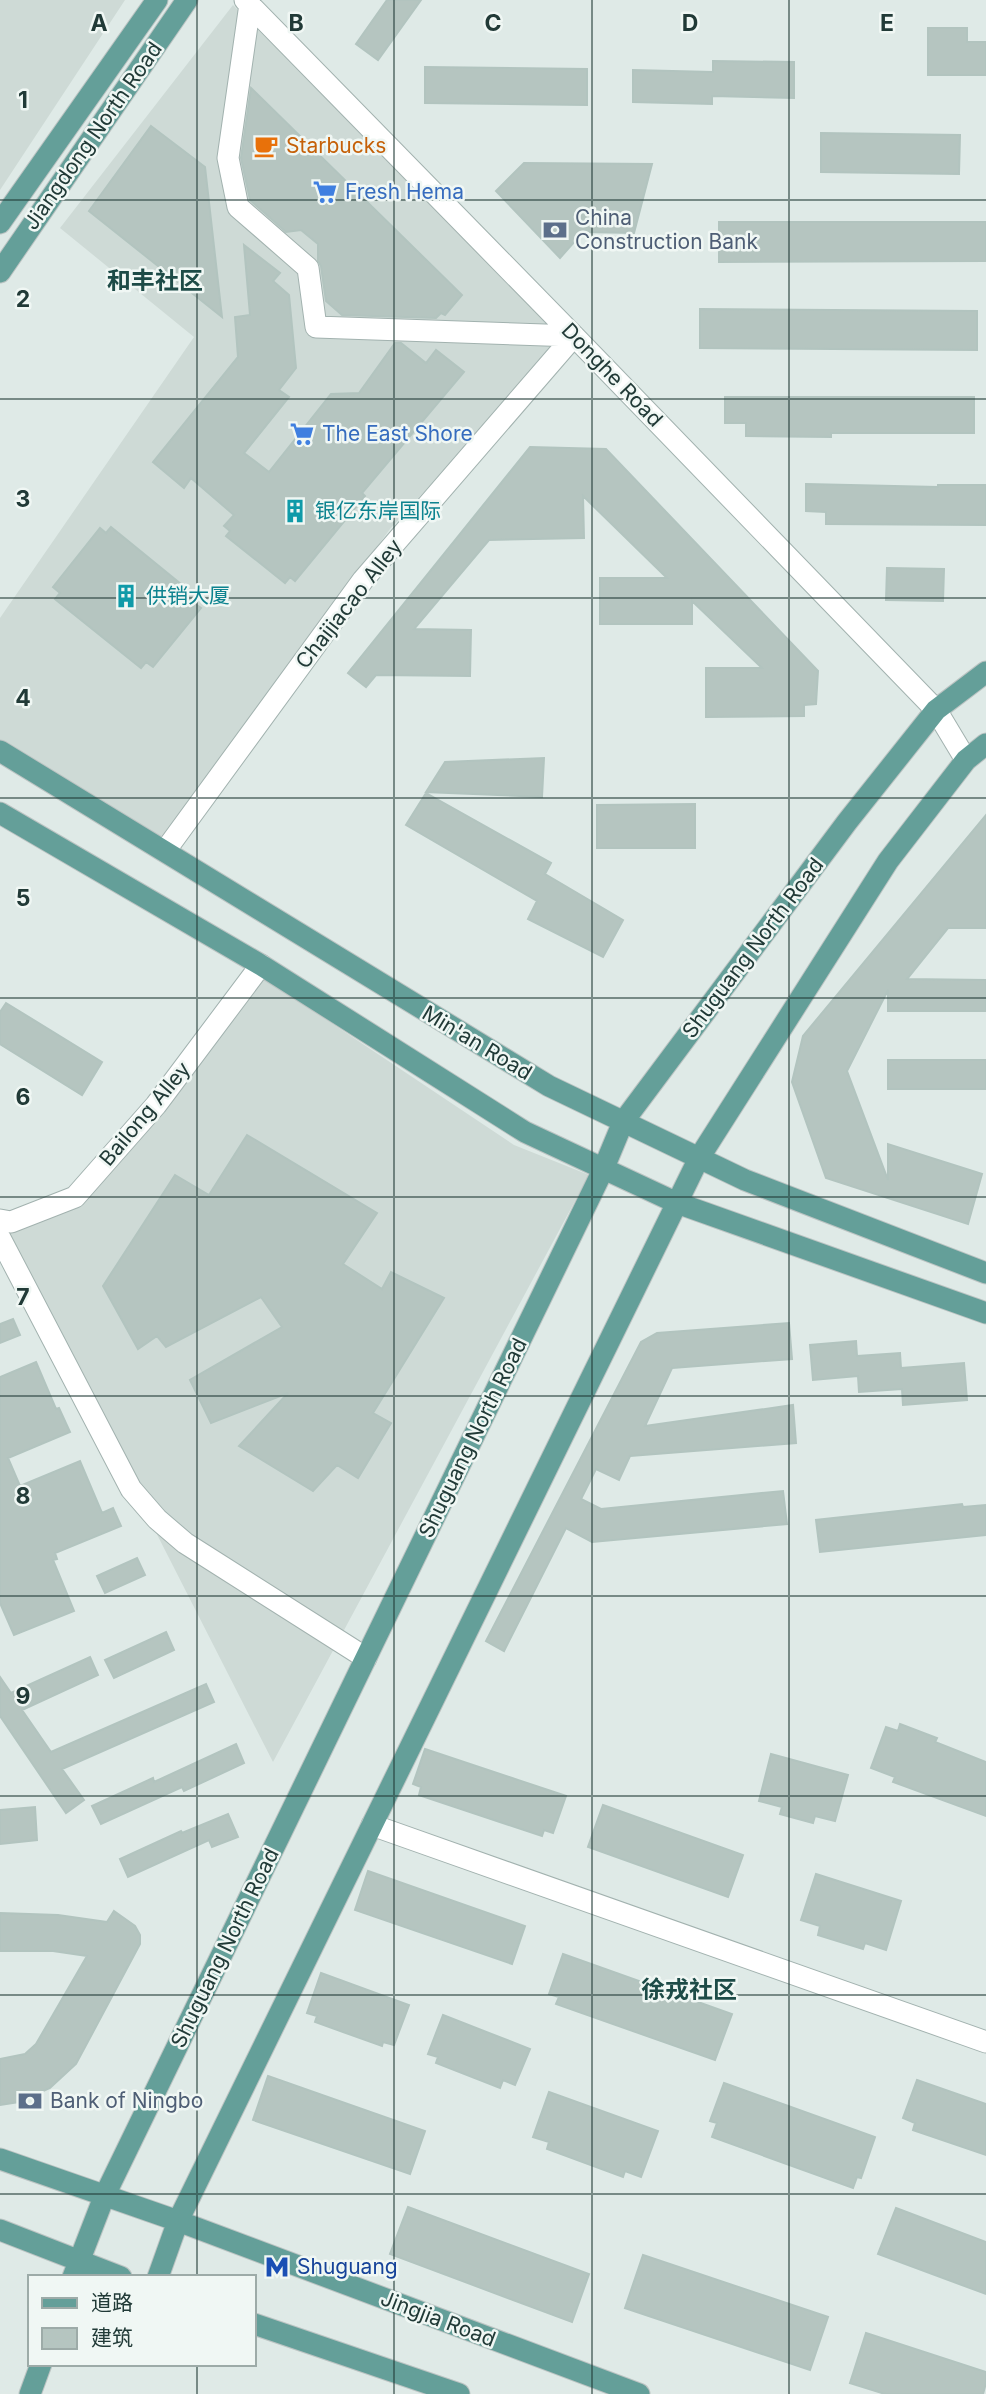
<svg xmlns="http://www.w3.org/2000/svg" width="986" height="2394" font-family="Inter,'Noto Sans SC',sans-serif">
	<style>
		.built { fill: #cedad6 }
		.building { fill: #b5c5c0; stroke: #b2c4bf; stroke-width: 2 }
		.lines { fill: none; stroke-linecap: round; stroke-linejoin: round }
		.minor-casing { stroke: #a2b2af; stroke-width: 23 }
		.major-casing { stroke: #bcc4c3; stroke-width: 23 }
		.minor { stroke: #fff; stroke-width: 21 }
		.major { stroke: #649f99; stroke-width: 21 }
		.grid { fill: none; stroke: #213a37; stroke-width: 2; stroke-opacity: 0.55 }
		.labels { text-anchor: middle; stroke-width: 5; stroke-linejoin: round; paint-order: stroke }
		.street-label { font-size: 21px; fill: #213a37; stroke: #f0f7f4 }
		.food-label { font-size: 21px; fill: #c56008; stroke: #f0f7f4; text-anchor: start }
		.shop-label { font-size: 21px; fill: #366cbe; stroke: #f0f7f4; text-anchor: start }
		.service-label { font-size: 21px; fill: #4e5e75; stroke: #f0f7f4; text-anchor: start }
		.culture-label { font-size: 21px; fill: #0d838f; stroke: #f0f7f4; text-anchor: start }
		.transit-label { font-size: 21px; fill: #164399; stroke: #f0f7f4; text-anchor: start }
		.quarter-label { font-size: 24px; font-weight: bold; fill: #1d4b47; stroke: #f0f7f4 }
		.grid-label { font-size: 23px; text-anchor: middle; font-weight: bold; fill: #213a37; stroke: #f0f7f4; stroke-width: 5; stroke-linejoin: round; paint-order: stroke }
	</style>
	<rect width="100%" height="100%" fill="#dfeae7"/>
	<path class="built" d="M0,0H125L0,190Z
		M233,5L564,339L390,529L162,840L0,740V618L194,337L60,228Z
		M264,978L514,1145L589,1175L273,1762L36,1297L0,1232L80,1205Z"/>
	<path class="building" d="M387,0H421L378,60L356,44Z
		M928,28H967V42H986V75H928Z
		M713,61L794,62V98L712,96V104L633,102V70L713,72Z
		M425,67L587,69V105L425,103Z
		M251,88L462,295L445,315L441,313L436,318L342,315L326,301L321,266L318,261V244L301,230L286,232L250,200L241,158Z
		M151,126L205,167L222,317L89,211Z
		M821,133L960,135L959,174L821,172Z
		M524,163L652,164L634,233L583,232L560,258L496,191Z
		M719,222H986V261L719,262Z
		M244,245L280,273L273,281L289,295L296,368L279,390L289,397L244,453L269,472L331,394L359,393L395,343H401L426,363L436,350L464,372L362,493L365,496L295,581L290,577L285,583L226,536L230,531L224,526L234,515L191,478L184,488L153,462L238,357L235,317L250,315Z
		M700,309L977,311V350L700,348Z
		M725,397H974V433H831V437L746,436V423H725Z
		M530,447L606,449L818,671L816,704L804,705V716L706,717V668H762L692,601V624H600V578H667L583,496L584,538L489,540L414,629L471,630L470,676L376,675L366,687L348,673Z
		M806,484L938,487V485H986V525L826,524V512L806,511Z
		M111,527L198,598L194,603L201,608L153,667L146,662L141,668L55,599L60,593L53,587L100,528L106,533Z
		M887,568L944,569L943,601L886,600Z
		M544,758L542,797L426,792L445,762Z
		M426,793L551,863L545,874L623,920L603,957L528,919L537,901L406,825Z
		M695,804V848H597V805Z
		M986,815V928H948L907,979L986,980V1011H888V990L847,1071L888,1180V1144L982,1174L968,1224L826,1178L792,1082L803,1036Z
		M6,1003L102,1062L82,1095L0,1044V1012Z
		M888,1060H986V1089H888Z
		M247,1135L377,1213L343,1264L382,1289L391,1272L444,1298L373,1413L391,1423L358,1478L337,1465L313,1491L239,1446L288,1393L211,1423L190,1380L282,1327L261,1297L166,1347L157,1336L138,1349L103,1286L175,1175L209,1195Z
		M13,1319L20,1335L0,1343V1324Z
		M789,1323L792,1359L672,1368L645,1426L793,1405L796,1443L630,1456L619,1480L596,1469L581,1499L601,1509L783,1491L787,1524L592,1542L566,1528L504,1651L486,1641L641,1342L657,1333Z
		M856,1341L857,1356L900,1353L901,1368L964,1363L967,1400L903,1405L902,1389L859,1392L858,1376L813,1380L810,1345Z
		M36,1362L56,1409L59,1408L70,1432L8,1458L20,1486L80,1461L102,1513L113,1508L121,1526L55,1553L57,1559L53,1560L74,1611L14,1635L0,1603V1377Z
		M962,1504L963,1507L986,1505V1535L820,1552L816,1520Z
		M137,1558L145,1575L105,1593L97,1576Z
		M166,1632L174,1650L114,1678L105,1660Z
		M90,1657L98,1675L22,1710L51,1752L206,1684L214,1702L62,1769L84,1800L66,1813L0,1716V1677L11,1693Z
		M900,1724L937,1738L935,1742L986,1762V1816L893,1782L895,1777L871,1768L886,1727L898,1731Z
		M236,1744L244,1763L184,1791L182,1787L101,1824L92,1806L153,1778L154,1782Z
		M425,1749L566,1796L553,1833L544,1830L542,1836L419,1795L421,1787L413,1784Z
		M771,1754L848,1775L835,1821L815,1816L813,1823L780,1814L782,1807L759,1801Z
		M603,1805L743,1855L728,1897L588,1847Z
		M35,1807L37,1840L0,1844V1810Z
		M228,1814L238,1837L212,1847L209,1840L128,1877L120,1859L181,1831L182,1833Z
		M368,1871L525,1926L512,1964L355,1910Z
		M816,1874L901,1901L886,1950L865,1943L863,1949L818,1935L820,1926L801,1920Z
		M114,1911L135,1926L140,1935V1944L76,2064L50,2088L19,2102L0,2105V2059L25,2054L36,2044L87,1956L53,1951H0V1913L58,1915L107,1922Z
		M563,1954L732,2014L715,2060L556,2004L559,1997L549,1994Z
		M321,1973L409,2005L394,2045L383,2042L382,2046L315,2022L317,2016L307,2013Z
		M443,2015L530,2049L515,2085L503,2080L500,2088L436,2063L438,2057L428,2054Z
		M268,2076L425,2131L410,2174L253,2120Z
		M917,2080L986,2104V2155L913,2130L915,2123L903,2118Z
		M724,2083L875,2137L861,2178L857,2177L853,2188L712,2137L717,2123L710,2121Z
		M549,2092L658,2131L641,2177L625,2171L623,2177L547,2149L549,2142L533,2137Z
		M408,2207L589,2274L572,2322L390,2254Z
		M896,2208L986,2242V2294L878,2254Z
		M643,2255L828,2317L810,2370L625,2308Z
		M866,2333L986,2372V2383L983,2394H885L850,2383Z"/>
	<g class="lines">
		<g class="minor-casing">
			<path id="minor" d="M245,0L574,336L936,710L966,760
				M250,4L228,158L238,207L308,268L316,327L574,336
				M165,851L363,580L574,336
				M0,1220L11,1222L75,1197L156,1105L261,965
				M0,1238L131,1489L157,1519L185,1543L366,1658
				M372,1825L986,2042"/>
		</g>
		<g class="major-casing">
			<path id="major" d="M0,223L157,0
				M0,272L187,0
				M0,751L549,1086L745,1180L986,1273
				M0,813L261,965L525,1132L677,1203L986,1313
				M0,2159L178,2221L639,2394
				M0,2230L121,2277
				M73,2277L104,2197L603,1170L623,1122L847,822L936,710L986,672
				M158,2277L178,2221L699,1158L888,861L966,760L986,744
				M254,2324L459,2394
				M30,2394L41,2364"/>
		</g>
		<use href="#minor" class="minor"/>
		<use href="#major" class="major"/>
	</g>
	<path class="grid" d="M197,0V2277M394,0V2394M592,0V2394M789,0V2394M0,200H986M0,399H986M0,598H986M0,798H986M0,998H986M0,1197H986M0,1396H986M0,1596H986M0,1796H986M0,1995H986M0,2194H986M197,2364V2394"/>
	<defs>
		<g id="cafe-bare" transform="scale(1.89)"><path d="M-5.5-4.5H6V0H3Q3 3.5 0 3.5H-2.5Q-5.5 3.5-5.5 0ZM3-3.2v2h1.7v-2ZM-6 4.5H4V6H-6Z" fill="#e8710a" stroke="#f0f7f4" stroke-width="2.5" paint-order="stroke"/></g>
		<g id="supermarket-bare" transform="scale(1.89)"><path d="M-6-5.5h2.5l.6 2H6L4.5 2H-2.5L-4.4-4H-6ZM-1.5 3.2a1.3 1.3 0 1 0 .1 0ZM3 3.2a1.3 1.3 0 1 0 .1 0Z" fill="#3f7fe0" stroke="#f0f7f4" stroke-width="2.5" paint-order="stroke"/></g>
		<g id="bank-bare" transform="scale(1.89)"><path d="M-6-4H6V4H-6ZM0-2.3a2.3 2.3 0 1 0 0 4.6a2.3 2.3 0 1 0 0-4.6Z" fill="#5c6f8a" stroke="#f0f7f4" stroke-width="2.5" paint-order="stroke"/></g>
		<g id="building-bare" transform="scale(1.89)"><path d="M-4-6H4V6H1V3H-1V6H-4ZM-2.5-4.3h1.7v1.8h-1.7ZM.8-4.3h1.7v1.8H.8ZM-2.5-1h1.7V.8h-1.7ZM.8-1h1.7V.8H.8Z" fill="#0f9aa8" stroke="#f0f7f4" stroke-width="2.5" paint-order="stroke"/></g>
		<g id="metro-bare" transform="scale(1.89)"><path d="M-5.5 5V-5H-3L0 0L3-5H5.5V5H3V-.5L0 4L-3-.5V5Z" fill="#1a4fb4" stroke="#f0f7f4" stroke-width="2.5" paint-order="stroke"/></g>
	</defs>
	<g fill-rule="evenodd">
		<use href="#cafe-bare" x="266" y="146"/>
		<use href="#supermarket-bare" x="325" y="192"/>
		<use href="#bank-bare" x="555" y="230"/>
		<use href="#supermarket-bare" x="302" y="434"/>
		<use href="#building-bare" x="295" y="511"/>
		<use href="#building-bare" x="126" y="596"/>
		<use href="#bank-bare" x="30" y="2101"/>
		<use href="#metro-bare" x="277" y="2267"/>
	</g>
	<g class="labels">
		<g class="street-label">
			<text transform="translate(93 136) rotate(-55)" y="7">Jiangdong North Road</text>
			<text transform="translate(612 375) rotate(46)" y="7">Donghe Road</text>
			<text transform="translate(349 604) rotate(-52)" y="7">Chaijiacao Alley</text>
			<text transform="translate(753 948) rotate(-53)" y="7">Shuguang North Road</text>
			<text transform="translate(477 1043) rotate(31)" y="7">Min'an Road</text>
			<text transform="translate(145 1114) rotate(-50)" y="7">Bailong Alley</text>
			<text transform="translate(473 1438) rotate(-64)" y="7">Shuguang North Road</text>
			<text transform="translate(225 1948) rotate(-64)" y="7">Shuguang North Road</text>
			<text transform="translate(438 2319) rotate(21)" y="7">Jingjia Road</text>
		</g>
		<g class="food-label">
			<text x="286" y="153">Starbucks</text>
		</g>
		<g class="shop-label">
			<text x="345" y="199">Fresh Hema</text>
			<text x="322" y="441">The East Shore</text>
		</g>
		<g class="service-label">
			<text x="575" y="225">China<tspan x="575" dy="24">Construction Bank</tspan></text>
			<text x="50" y="2108">Bank of Ningbo</text>
		</g>
		<g class="culture-label">
			<text x="315" y="518">银亿东岸国际</text>
			<text x="146" y="603">供销大厦</text>
		</g>
		<g class="transit-label">
			<text x="297" y="2274">Shuguang</text>
		</g>
		<g class="quarter-label">
			<text x="155" y="289">和丰社区</text>
			<text x="689" y="1998">徐戎社区</text>
		</g>
	</g>
	<g class="grid-label">
		<text x="99" y="31">A</text>
		<text x="296" y="31">B</text>
		<text x="493" y="31">C</text>
		<text x="690" y="31">D</text>
		<text x="887" y="31">E</text>
		<text x="23" y="108">1</text>
		<text x="23" y="307">2</text>
		<text x="23" y="507">3</text>
		<text x="23" y="706">4</text>
		<text x="23" y="906">5</text>
		<text x="23" y="1105">6</text>
		<text x="23" y="1305">7</text>
		<text x="23" y="1504">8</text>
		<text x="23" y="1704">9</text>
	</g>
	<rect x="28" y="2275" width="228" height="91" fill="#f0f7f4" stroke="#9daba8" stroke-width="2"/>
	<rect x="42" y="2298" width="35" height="10" fill="#649f99" stroke="#9daba8" stroke-width="2"/>
	<text x="91" y="2310" font-size="21" fill="#213a37">道路</text>
	<rect x="42" y="2328" width="35" height="21" fill="#b5c5c0" stroke="#9daba8" stroke-width="2"/>
	<text x="91" y="2345" font-size="21" fill="#213a37">建筑</text>
</svg>
